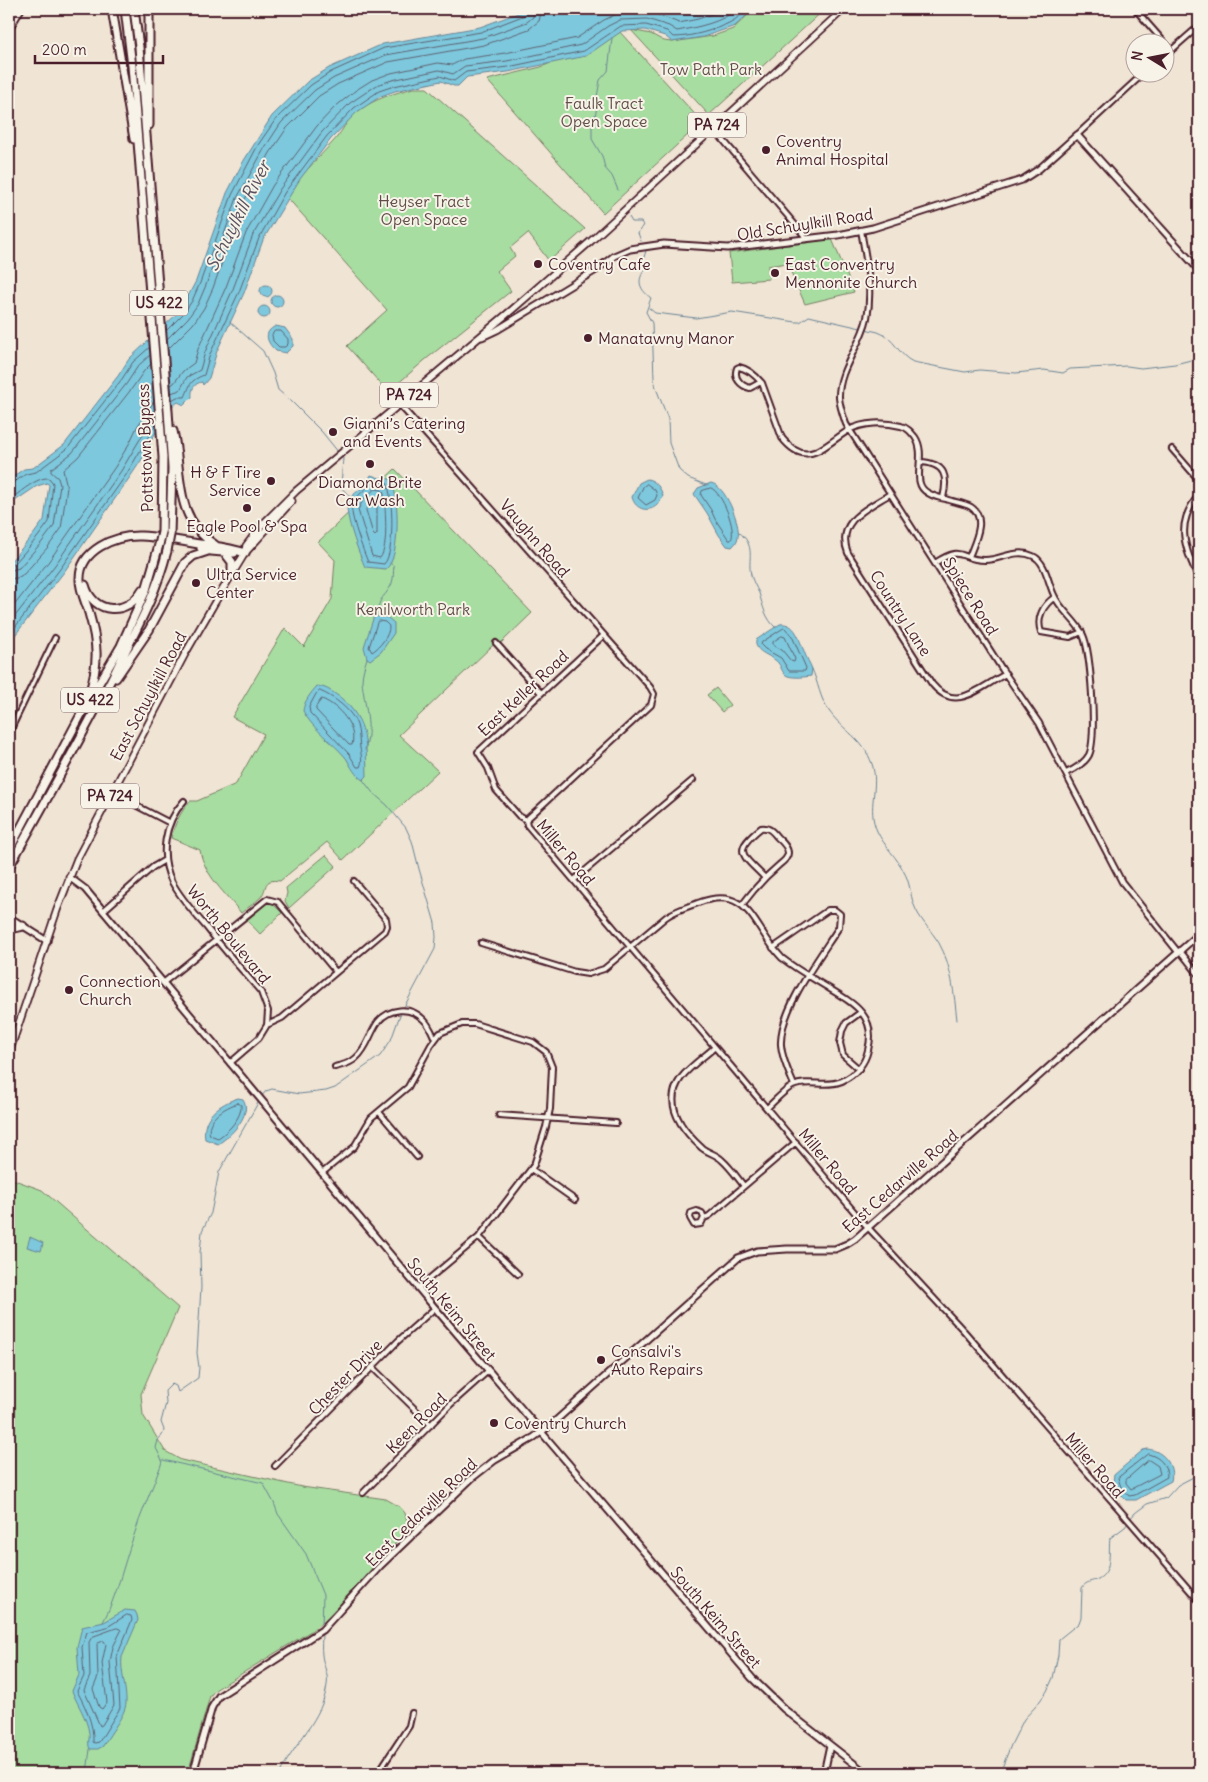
<svg xmlns="http://www.w3.org/2000/svg" width="1208" height="1782" font-family="Delius,sans-serif">
	<style>
		.green { fill: #a7dda0; stroke: #787e66 }
		.water { fill: #7dc8dd; stroke: #698496 }
		.lines { fill: none; stroke-linecap: round; stroke-linejoin: round }
		.shore { stroke: #5e6372; stroke-width: 1 }
		.stream { stroke: #698496; stroke-width: 1 }
		.street-casing { stroke: #4a1f2b; stroke-width: 8 }
		.secondary-casing { stroke: #4a1f2b; stroke-width: 9 }
		.primary-casing { stroke: #4a1f2b; stroke-width: 9 }
		.highway-casing { stroke: #4a1f2b; stroke-width: 11 }
		.street { stroke: #f7f3e8; stroke-width: 4 }
		.secondary { stroke: #f7f3e8; stroke-width: 5 }
		.primary { stroke: #f7f3e8; stroke-width: 5.5 }
		.highway { stroke: #f7f3e8; stroke-width: 7 }
		.highway-bridge-casing { stroke: #4a1f2b; stroke-width: 11; stroke-linecap: butt }
		.highway-bridge { stroke: #f7f3e8; stroke-width: 7 }
		.poi-dot { fill: #4a1f2b; stroke: #f7f3e8; stroke-width: 2 }
		.labels { text-anchor: middle; stroke-width: 4; stroke-linejoin: round; paint-order: stroke }
		.shield { fill: #f7f3e8; stroke: #7e5f64; stroke-width: 1 }
		.shield-label { font-size: 15px; font-weight: bold; fill: #4a1f2b }
		.park-label { font-size: 16px; fill: #614e48; stroke: #f7f3e8 }
		.poi-label { font-size: 16px; fill: #4a1f2b; stroke: #f7f3e8; text-anchor: start }
		.street-label { font-size: 16px; fill: #4a1f2b; stroke: #f7f3e8 }
		.water-label { font-size: 18px; font-style: italic; fill: #595260; stroke: #f7f3e8 }
	</style>
	<rect width="100%" height="100%" fill="#f0e4d4"/>
	<filter id="ink" filterUnits="userSpaceOnUse"><feTurbulence type="fractalNoise" baseFrequency=".02" numOctaves="2"/><feDisplacementMap in="SourceGraphic" scale="10" xChannelSelector="R" yChannelSelector="G"/><feConvolveMatrix kernelMatrix="1 2 1 2 8 2 1 2 1" color-interpolation-filters="sRGB"/></filter>
	<g filter="url(#ink)">
		<path class="green" d="M754,9H825L709,115L631,30L651,34L664,41L672,42L713,36L733,29Z
			M619,31L702,122L603,213L487,80L541,67L565,57Z
			M413,88H427L585,229L549,261L528,233L510,248L515,256L497,271L511,291L425,360L388,392L347,346L387,310L285,195C300,177 316,160 332,143C338,137 343,128 348,121C365,101 389,95 413,88Z
			M832,239L854,292L805,304L787,263L768,266L769,279L732,282L729,253Z
			M395,469L532,613L502,642L492,646L399,735L438,771L343,860L327,842L280,881C262,878 268,888 261,897C255,903 247,908 241,913C226,894 204,875 200,850L171,838C175,823 180,813 190,801H197L236,784L264,734L232,717L285,628L304,647L332,599L335,560L318,542Z
			M716,688L730,705L722,712L707,695Z
			M326,855L336,866L289,908L285,901L287,893L286,888Z
			M267,903H272L282,913L260,934L247,920Z
			M9,1178L42,1190L178,1308L141,1394L143,1415L165,1451L181,1460L302,1487L386,1499L400,1507L405,1513L407,1521L406,1530L388,1553L356,1586L341,1604L321,1623L311,1631L215,1690L210,1696L188,1773H9Z"/>
		<path class="water" d="M529,9H754L735,26L703,37L672,42L665,36L645,30L622,31L586,56L508,72L467,77L458,86H454L441,81L395,91L381,96L357,112L331,139L300,179L263,240L244,293L217,351L209,378L203,385L202,382C194,383 191,390 192,397L184,405L178,402L174,405L153,437L146,453L130,477L64,572L9,643V563L33,535L44,520L49,485L47,483L37,486L9,505V479L24,469L33,468L64,445L118,376L129,359L180,311L196,281L227,193L243,162L272,116L308,81L329,68L383,44L480,27Z
			M260 291a6 6 0 1 1 12 0a6 6 0 1 1-12 0Z
			M271 301a6 6 0 1 1 12 0a6 6 0 1 1-12 0Z
			M258 312a6 6 0 1 1 12 0a6 6 0 1 1-12 0Z
			M276,326L285,328L293,339V346L286,353L276,351C267,343 262,332 276,326Z
			M371,475L380,478L391,479C399,494 401,558 386,569L365,567C360,556 343,512 348,502C352,494 359,491 365,485C367,482 369,478 371,475Z
			M647,479C655,480 661,488 663,496C661,498 661,501 659,503C650,514 635,510 632,497L639,483Z
			M711,483C725,485 741,524 738,537C737,542 735,544 732,547L727,546L719,535L707,513L694,494L698,488Z
			M374,616L387,617L394,623V633L381,652L370,660L367,658L364,647Z
			M780,624C796,622 799,640 804,651C806,658 810,663 812,669L811,676C806,677 793,678 788,676C783,675 781,667 779,664C772,654 754,654 756,640Z
			M317,686C327,687 334,693 341,698C368,721 366,743 367,776L363,780C355,776 351,766 346,758C333,742 313,730 303,711C304,701 311,693 317,686Z
			M238,1098L243,1099C253,1114 231,1136 218,1144L205,1139C201,1117 219,1104 238,1098Z
			M30,1237L43,1243L41,1251L27,1247Z
			M1148,1449C1163,1451 1175,1465 1171,1481L1136,1500H1126C1119,1493 1111,1486 1114,1475L1143,1450Z
			M125,1610L135,1611L137,1615L138,1620L122,1657C120,1672 127,1688 126,1704C125,1715 109,1735 103,1746L98,1749H90C87,1743 90,1739 89,1733C87,1718 77,1704 72,1691L79,1675L77,1647L82,1627L104,1622Z"/>
		<g class="lines">
			<path class="shore" d="M166,331L183,314L192,301L200,283L232,195L258,145L276,119L311,85L331,72L384,48L481,32L525,15L529,9
				M275,331H281L288,339V344L285,347H279L273,341L272,335Z
				M167,339L188,318L198,304L206,285L237,198L264,149L281,123L315,90L334,78L386,55L483,38L527,22L533,17L535,9
				M168,349L193,324L204,308L213,288L244,201L270,153L287,128L319,96L338,84L388,62L484,45L529,29L539,21L542,9
				M171,385L174,383L183,371L194,363L198,349L226,287L246,233L273,185L317,126L335,107L356,90L372,80L391,73L438,63L452,65L464,59L505,53L577,38L604,20L619,13L648,11L679,23L698,19L726,9
				M171,393L180,390L187,377L200,370L205,352L233,289L253,235L280,189L322,132L350,103L377,85L392,80L439,70L453,74L465,66L507,61L581,45L608,26L620,20L647,19L669,26L677,31C698,27 721,23 737,9
				M172,400L177,397H185C191,384 189,381 204,375L210,354L239,292L259,238L285,192L327,136L354,108L379,91L394,86L440,76L454,81L466,72L508,67L584,51L621,26L646,25L667,31L673,37C692,37 715,30 731,22C737,19 742,13 747,9
				M373,482L387,483C393,497 395,553 384,564L368,562C364,553 349,513 352,505C355,496 367,489 373,482Z
				M9,483H13L26,474L36,472L67,449L122,379L133,362L150,347
				M647,484L655,490L657,495L655,500L646,505L638,498L643,487Z
				M711,488C722,492 737,530 731,540H729L715,519L711,510L701,495L702,491Z
				M375,489L382,490L384,494C385,509 389,547 380,558L372,556L358,510L363,500Z
				M9,500C20,493 36,477 49,478L53,483L49,522L37,538L15,563L9,565
				M374,502L377,504V534L375,536L373,534L366,510Z
				M9,571L19,568L42,542L54,526L60,485L58,478L51,472V469L72,453L127,383L138,366L150,355
				M9,579L17,578L24,574L48,547L61,529L67,487L63,470L78,457L133,387L144,371L151,364
				M9,612L49,561L115,467L129,444L137,427L154,401
				M379,621L385,622L389,626C390,635 379,648 372,652L369,647L377,623Z
				M9,624L55,565L121,471L155,414
				M785,628L792,636L806,668L805,671H789L781,658L765,649L761,645L762,642L782,629Z
				M9,635L60,569L126,475L156,424
				M782,636L785,637L795,659L794,662L791,661L782,650L773,645V642Z
				M320,691C334,697 352,710 357,725C359,732 359,740 360,748C361,754 363,761 360,767H357L349,754L310,713L309,707L316,694Z
				M322,699C339,706 357,726 352,745H349L316,710V707Z
				M238,1103L241,1105C242,1117 228,1132 218,1138L210,1135C205,1119 225,1107 238,1103Z
				M1148,1454C1160,1457 1167,1465 1167,1477L1135,1495L1129,1496L1121,1487L1118,1478Z
				M1149,1460L1158,1466L1160,1474L1131,1489L1126,1483V1480Z
				M127,1615L131,1616L132,1620L117,1656L120,1708L99,1742L95,1743L93,1742C94,1724 85,1706 77,1691L84,1676L82,1647L87,1632L107,1627Z
				M117,1628L120,1629L121,1631L113,1647L110,1662L114,1705L102,1725L100,1726L84,1690L90,1676L89,1642L92,1637Z
				M104,1641L106,1644L102,1663L107,1702L102,1709L99,1707L93,1689L98,1677L97,1644Z"/>
			<path class="stream" d="M612,38L608,71L600,80L597,97L598,104L592,127V139L602,156L605,168L612,176L618,190
				M629,217L632,222H641L643,225L638,233L641,241
				M646,251L643,260L648,266C636,279 638,288 651,298L646,312L652,323L654,379L656,388L668,419L669,443L679,470L688,478L706,485
				M649,308L655,313L696,318L732,312L796,322H800L809,316L878,332C895,338 898,355 913,362L965,372L980,370L1016,373L1044,370L1063,373L1070,369L1127,366L1141,368L1175,364L1199,358
				M230,322L263,351L273,373L278,390L292,402L322,432L339,453
				M341,456L343,458L341,487L351,498
				M739,532C757,547 747,558 751,575C753,582 756,587 759,593C763,606 765,618 776,628
				M378,616C377,596 386,598 392,583C394,577 393,572 394,566L390,563
				M812,669C818,682 820,699 829,711C843,731 863,738 872,764C880,787 866,807 877,831C884,846 897,857 904,872C910,882 910,894 914,905C919,919 931,930 939,943C952,966 954,994 957,1020
				M365,750C373,728 364,704 362,681C362,673 365,665 367,658
				M363,780L373,793L387,805L406,828L412,841L419,869L435,923L436,937L435,949L403,1009
				M261,1097L266,1091L272,1089L299,1094L326,1091L335,1088L380,1056L391,1040L401,1012
				M163,1460L263,1483L274,1503L278,1514L306,1554L323,1595L322,1626
				M1130,1519L1135,1513L1147,1504L1166,1498L1178,1485L1199,1474
				M103,1622C117,1596 123,1566 133,1538C141,1513 152,1489 161,1465L162,1460L156,1448L158,1440L163,1434L164,1430L161,1422L166,1403L165,1391L172,1384L176,1386L178,1392L198,1378L199,1367L197,1353L201,1287L200,1253L202,1231L211,1213L219,1172L259,1101
				M87,1773L90,1749
				M280,1773C294,1744 323,1718 327,1685C329,1674 323,1666 322,1655C321,1648 322,1639 322,1632
				M1000,1773L1011,1745L1024,1719L1037,1705L1047,1691L1053,1678L1058,1655L1059,1639L1079,1623L1081,1617L1082,1588C1086,1581 1092,1582 1098,1579C1113,1571 1108,1552 1110,1538L1125,1527L1128,1523"/>
			<g class="street-casing">
				<path id="street" d="M1135,9L1164,42
					M1166,45L1171,51
					M1166,55L1199,26
					M713,128L803,234L806,239
					M1077,135L1145,72
					M861,230C866,260 873,288 867,318C861,346 838,369 839,398C840,407 843,415 846,424L1002,669L1039,723L1122,882L1178,952
					M761,382L750,388C741,386 733,378 737,368L739,367C749,369 756,376 762,383L782,438C807,470 824,445 849,430C864,422 884,422 901,426C908,428 911,432 915,437C928,456 909,483 928,493C933,496 940,498 946,499C953,502 964,503 971,507C988,518 974,543 969,557
					M399,404L650,687L654,694L651,705L526,820
					M1172,449L1199,480
					M920,462C946,463 948,477 943,498
					M890,494C868,508 835,521 848,553L932,684C956,714 981,686 1006,674
					M1199,495C1174,524 1185,548 1199,579
					M935,563C963,544 959,560 985,560C1001,560 1016,548 1033,556C1046,562 1048,583 1054,595C1060,610 1076,620 1083,635C1091,652 1097,738 1089,755C1084,764 1075,769 1066,773
					M1055,597C1043,605 1036,618 1041,632L1070,637L1082,632
					M496,643L541,693
					M9,733L55,638
					M112,793L170,823
					M184,801C164,823 159,856 172,882C181,899 195,914 207,928C224,950 243,971 261,992L268,1011L267,1025
					M526,820L527,825L862,1221L964,1331L1199,1601
					M526,820L519,816L496,790L488,768L478,752L604,635
					M574,880L693,780
					M742,905C753,890 765,877 779,865C783,862 788,858 788,853C788,846 781,841 777,837C772,831 769,827 761,828C731,852 743,855 765,878
					M103,911L153,867L165,860
					M481,943L575,972L588,974L604,969L666,917C676,910 687,907 698,903C750,883 753,929 782,958C797,970 814,979 830,989C855,1004 877,1017 868,1050C865,1064 855,1075 842,1081C826,1088 808,1079 793,1086C784,1090 775,1101 767,1108
					M773,948L828,910H835L840,914L839,927C820,957 779,1010 781,1045C782,1059 789,1073 794,1085
					M1180,951L1199,975
					M163,983L267,899L278,902L336,972
					M715,1047C704,1057 690,1066 681,1078C662,1104 682,1130 702,1148C708,1153 716,1154 722,1160C730,1167 737,1177 744,1186
					M230,1063L259,1038L267,1025L282,1018L385,931L387,926L386,919L354,881
					M335,1067C342,1065 350,1064 356,1058C367,1049 370,1033 378,1022C389,1008 410,1006 423,1019C429,1024 432,1032 435,1039
					M859,1069L843,1055L840,1043L842,1031L846,1023L861,1012
					M379,1112L417,1157
					M499,1115L616,1123
					M531,1169L575,1200
					M322,1173L354,1147L371,1118L408,1087L431,1045L440,1033L462,1024H475L533,1042L546,1052L552,1067L550,1109L546,1127L534,1165L479,1237L418,1288
					M704,1218L702,1213L697,1211L691,1213L690,1218L694,1225L701,1224L704,1218L709,1216L796,1142
					M479,1237L518,1274
					M372,1367L431,1425
					M275,1466L398,1341L435,1308
					M363,1493L451,1404L488,1371
					M378,1773L409,1726L412,1713"/>
			</g>
			<g class="secondary-casing">
				<path id="secondary" d="M9,29L21,9
					M482,337L497,330L596,270L614,256L630,249L664,244L728,248L838,235L873,228L1022,180L1039,169L1077,135L1199,270
					M69,877L85,889L435,1308L752,1678L784,1709L866,1773
					M9,917L47,941
					M193,1773L212,1707L219,1696L322,1630L380,1566L472,1478L495,1460L533,1438L552,1424L738,1258L757,1251L787,1249H835L847,1244L855,1239L1199,934
					M824,1773L830,1745"/>
			</g>
			<g class="primary-casing">
				<path id="primary" d="M245,553L246,546L261,526L296,491L513,309L591,241L844,9
					M9,1053L57,910L77,859L185,654L215,602L245,553L292,501"/>
			</g>
			<g class="highway-casing">
				<path id="highway" d="M112,9L134,139
					M125,9L132,66L163,457L162,532
					M134,9L139,47L168,411L172,468L170,535
					M149,9V125
					M173,431C183,474 172,516 215,545
					M201,548L211,551L234,553
					M225,553L232,562V575
					M85,585C93,615 128,616 142,590
					M116,678L149,630L185,563L193,556L208,551
					M89,695C99,663 98,644 89,613C86,602 80,591 80,580C79,550 115,535 141,536C158,537 176,540 193,543C211,546 229,547 245,553
					M9,850L85,707L121,646L146,590L159,545
					M9,867C45,802 82,737 116,670C136,630 156,595 167,551
					M9,929L23,926"/>
			</g>
			<use href="#street" class="street"/>
			<use href="#secondary" class="secondary"/>
			<use href="#primary" class="primary"/>
			<use href="#highway" class="highway"/>
			<g class="highway-bridge-casing">
				<path id="highway-bridge" d="M159,545L162,532
					M167,551L170,535"/>
			</g>
			<use href="#highway-bridge" class="highway-bridge"/>
		</g>
	</g>
	<g class="poi-dot">
		<circle cx="766" cy="150" r="5"/>
		<circle cx="538" cy="264" r="5"/>
		<circle cx="775" cy="273" r="5"/>
		<circle cx="588" cy="338" r="5"/>
		<circle cx="333" cy="432" r="5"/>
		<circle cx="370" cy="464" r="5"/>
		<circle cx="271" cy="481" r="5"/>
		<circle cx="247" cy="508" r="5"/>
		<circle cx="196" cy="583" r="5"/>
		<circle cx="69" cy="990" r="5"/>
		<circle cx="601" cy="1360" r="5"/>
		<circle cx="494" cy="1423" r="5"/>
	</g>
	<g class="labels">
		<g class="shield">
			<rect x="688" y="112.5" width="58" height="25" rx="4"/>
			<rect x="130" y="290.5" width="58" height="25" rx="4"/>
			<rect x="380" y="382.5" width="58" height="25" rx="4"/>
			<rect x="61" y="687.5" width="58" height="25" rx="4"/>
			<rect x="81" y="783.5" width="58" height="25" rx="4"/>
		</g>
		<g class="shield-label">
			<text x="717" y="130">PA 724</text>
			<text x="159" y="308">US 422</text>
			<text x="409" y="400">PA 724</text>
			<text x="90" y="705">US 422</text>
			<text x="110" y="801">PA 724</text>
		</g>
		<g class="park-label">
			<text x="711" y="75">Tow Path Park</text>
			<text x="604" y="109">Faulk Tract<tspan x="604" dy="18">Open Space</tspan></text>
			<text x="424" y="207">Heyser Tract<tspan x="424" dy="18">Open Space</tspan></text>
			<text x="413" y="615">Kenilworth Park</text>
		</g>
		<g class="poi-label">
			<text x="776" y="147">Coventry<tspan x="776" dy="18">Animal Hospital</tspan></text>
			<text x="548" y="270">Coventry Cafe</text>
			<text x="785" y="270">East Conventry<tspan x="785" dy="18">Mennonite Church</tspan></text>
			<text x="598" y="344">Manatawny Manor</text>
			<text x="343" y="429">Gianni’s Catering<tspan x="343" dy="18">and Events</tspan></text>
			<text x="261" y="478" text-anchor="end">H &amp; F Tire<tspan x="261" dy="18">Service</tspan></text>
			<text x="370" y="488" text-anchor="middle">Diamond Brite<tspan x="370" dy="18">Car Wash</tspan></text>
			<text x="247" y="532" text-anchor="middle">Eagle Pool &amp; Spa</text>
			<text x="206" y="580">Ultra Service<tspan x="206" dy="18">Center</tspan></text>
			<text x="79" y="987">Connection<tspan x="79" dy="18">Church</tspan></text>
			<text x="611" y="1357">Consalvi's<tspan x="611" dy="18">Auto Repairs</tspan></text>
			<text x="504" y="1429">Coventry Church</text>
		</g>
		<g class="street-label">
			<text transform="translate(805 224) rotate(-9)" y="6">Old Schuylkill Road</text>
			<text transform="translate(145 448) rotate(-92)" y="6">Pottstown Bypass</text>
			<text transform="translate(535 538) rotate(49)" y="6">Vaughn Road</text>
			<text transform="translate(971 596) rotate(58)" y="6">Spiece Road</text>
			<text transform="translate(901 613) rotate(57)" y="6">Country Lane</text>
			<text transform="translate(523 693) rotate(-43)" y="6">East Keller Road</text>
			<text transform="translate(148 696) rotate(-62)" y="6">East Schuylkill Road</text>
			<text transform="translate(566 852) rotate(50)" y="6">Miller Road</text>
			<text transform="translate(229 934) rotate(51)" y="6">Worth Boulevard</text>
			<text transform="translate(828 1161) rotate(50)" y="6">Miller Road</text>
			<text transform="translate(900 1181) rotate(-41)" y="6">East Cedarville Road</text>
			<text transform="translate(452 1309) rotate(50)" y="6">South Keim Street</text>
			<text transform="translate(345 1377) rotate(-46)" y="6">Chester Drive</text>
			<text transform="translate(416 1423) rotate(-45)" y="6">Keen Road</text>
			<text transform="translate(1095 1465) rotate(49)" y="6">Miller Road</text>
			<text transform="translate(421 1512) rotate(-44)" y="6">East Cedarville Road</text>
			<text transform="translate(716 1617) rotate(49)" y="6">South Keim Street</text>
		</g>
		<g class="water-label">
			<text transform="translate(238 216) rotate(-63)" y="6">Schuylkill River</text>
		</g>
	</g>
	<rect width="1208" height="1782" fill="none" stroke="#f7f3e8" stroke-width="30"/>
	<rect x="15" y="15" width="1178" height="1752" fill="none" stroke="#4a1f2b" stroke-width="2" filter="url(#ink)"/>
	<g transform="translate(1150 58) rotate(280)"><circle r="24" fill="#f7f3e8" stroke="#b29e9c"/>
	<path d="M0-4L9 19L0 12L-9 19Z" fill="#4a1f2b"/>
	<text y="-8" font-size="14" font-weight="bold" text-anchor="middle" fill="#4a1f2b">N</text>
	</g>
	<path d="M35 55v8h128v-8" fill="none" stroke="#4a1f2b" stroke-width="2.5"/>
	<text x="42" y="55" font-size="15" fill="#4a1f2b" stroke="#f7f3e8" stroke-width="4" paint-order="stroke">200 m</text>
</svg>
